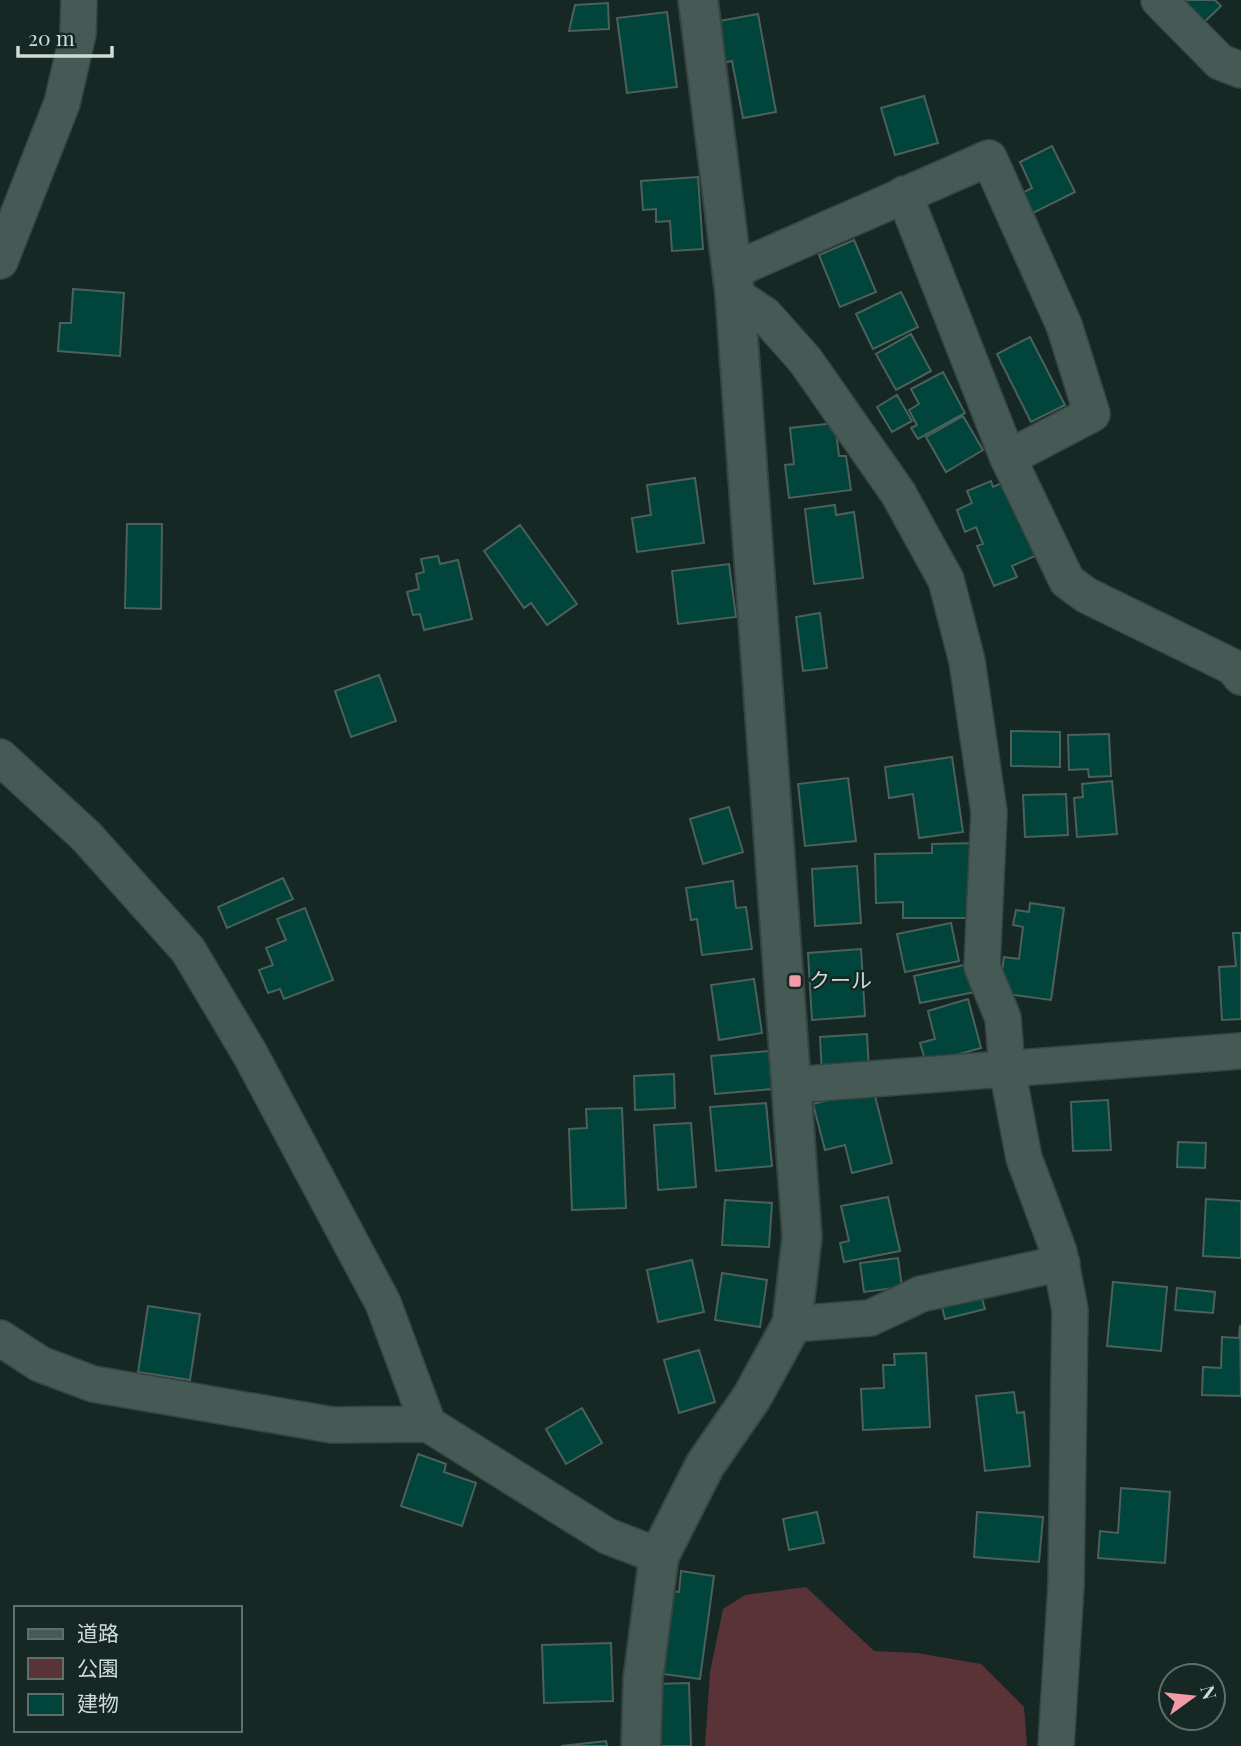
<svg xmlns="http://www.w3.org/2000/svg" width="1241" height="1746" font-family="'Playfair Display','Noto Sans JP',serif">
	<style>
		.green { fill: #5a3339 }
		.building { fill: #00443b; stroke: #4c605c; stroke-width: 2 }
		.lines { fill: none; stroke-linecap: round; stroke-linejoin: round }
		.minor-casing { stroke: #374542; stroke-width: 38 }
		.tertiary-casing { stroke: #374542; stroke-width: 42 }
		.minor { stroke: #465a55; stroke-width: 35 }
		.tertiary { stroke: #465a55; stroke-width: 38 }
		.poi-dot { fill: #f39aa8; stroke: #152824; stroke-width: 2.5 }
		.labels { text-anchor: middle; stroke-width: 5; stroke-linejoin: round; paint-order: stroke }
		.poi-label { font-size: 21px; fill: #cfdbd8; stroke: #152824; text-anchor: start }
	</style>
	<rect width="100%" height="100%" fill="#152824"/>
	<path class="green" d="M806,1587L874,1651L917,1653L981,1664L1024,1707L1027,1746H705L710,1672L723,1609L745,1595Z"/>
	<path class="building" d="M1175,0H1215L1221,6L1200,26Z
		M608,3L609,29L569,31L575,5Z
		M667,12L677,87L627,93L617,18Z
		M758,14L776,112L743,118L732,61L722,63L714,22Z
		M924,96L938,143L895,155L881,108Z
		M1052,146L1075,192L1025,217L1015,197L1032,188L1020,162Z
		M698,177L703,249L672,251L670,221L656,222V209L643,210L641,181Z
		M854,240L876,292L840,307L819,255Z
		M73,289L124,293L120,356L58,351L60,323H71Z
		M901,292L918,327L873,349L856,314Z
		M911,334L931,371L896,390L876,354Z
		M1030,337L1065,405L1031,422L997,354Z
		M943,372L965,413L918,439L911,428L917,425L909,410L919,404L911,389Z
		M897,395L912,421L892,432L877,407Z
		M963,416L983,450L946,472L926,437Z
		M835,423L839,456H846L851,490L789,498L785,465L794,464L790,428Z
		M695,478L704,543L637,552L632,518L651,515L647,485Z
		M991,481L993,487L1004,482L1035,556L1012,566L1017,577L994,586L977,546L983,544L976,527L965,532L957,510L972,503L967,491Z
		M835,505L836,515L854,512L863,578L814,584L805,509Z
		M127,524H162L161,609L125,608Z
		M520,525L577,604L547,625L531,603L524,608L484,551Z
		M438,556L440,564L458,560L472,619L424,630L420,614L413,615L407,592L419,589L416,574L424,572L421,559Z
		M729,564L736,617L678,624L672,571Z
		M820,613L827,668L803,671L796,617Z
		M379,675L396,721L351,737L335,691Z
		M1011,731L1060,732V767L1011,766Z
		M1109,734L1111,776L1089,777L1088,769L1069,770L1068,735Z
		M952,757L963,832L919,838L913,794L889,798L885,767Z
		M848,778L856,841L805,846L798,784Z
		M1112,781L1117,834L1077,837L1074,798L1083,797L1082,784Z
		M1066,794L1068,835L1025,837L1023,795Z
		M729,807L743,852L703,864L690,819Z
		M977,843L978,918H903V902L876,903L875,854L932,853V844Z
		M857,866L861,923L815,926L812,869Z
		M283,878L293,899L227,928L218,907Z
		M733,881L736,908L746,907L752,949L702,955L697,919L691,920L686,888Z
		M1030,903L1064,908L1051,1000L999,993L1004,957L1019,959L1023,927L1013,925L1016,910L1029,912Z
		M305,908L333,980L284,999L280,989L268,993L259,970L273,965L266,948L286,940L277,919Z
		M951,923L959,961L905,972L897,934Z
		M1233,933H1241V1019L1222,1020L1219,967L1236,966Z
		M861,949L865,1016L812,1020L808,953Z
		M969,964L975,992L920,1003L914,976Z
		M754,979L762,1033L719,1040L711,985Z
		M968,999L981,1048L926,1063L920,1043L935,1039L928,1011Z
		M867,1034L869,1072L822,1074L820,1037Z
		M769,1051L772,1089L715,1094L711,1056Z
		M674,1074L675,1108L635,1110L634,1076Z
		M873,1088L892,1163L852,1173L845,1145L825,1150L813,1104Z
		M1108,1100L1111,1150L1073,1151L1071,1102Z
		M766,1103L772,1166L716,1171L710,1107Z
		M622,1108L626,1208L572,1210L569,1129L587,1128L586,1109Z
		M691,1123L696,1187L658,1190L654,1125Z
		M1178,1142L1206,1143L1205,1168L1177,1167Z
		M888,1197L900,1251L844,1262L840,1243L849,1241L841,1206Z
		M1206,1199L1241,1201V1258L1203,1256Z
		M725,1200L772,1203L769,1247L722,1245Z
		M898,1258L902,1287L864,1292L860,1263Z
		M692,1260L704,1312L658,1322L647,1270Z
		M722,1273L767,1280L760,1327L715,1320Z
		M1113,1282L1167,1287L1161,1351L1107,1346Z
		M978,1285L985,1309L945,1319L939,1295Z
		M1177,1288L1215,1292L1213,1313L1175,1310Z
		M148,1306L200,1314L190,1380L138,1372Z
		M1240,1325L1241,1396L1202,1395L1203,1367L1221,1368L1222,1337L1239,1338Z
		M699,1350L715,1402L679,1413L664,1360Z
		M926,1353L930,1427L863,1430L861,1389L884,1388L883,1365H895L894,1354Z
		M1014,1392L1017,1413L1024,1412L1030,1466L985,1471L976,1396Z
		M582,1408L602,1443L566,1464L546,1429Z
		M418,1454L446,1464L444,1472L476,1483L462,1526L401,1506Z
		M1121,1488L1170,1492L1165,1563L1098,1558L1100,1531L1118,1533Z
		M817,1512L824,1543L789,1550L783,1519Z
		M977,1512L1043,1517L1039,1562L974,1557Z
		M681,1571L714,1576L700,1679L657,1673L668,1591L679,1592Z
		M611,1643L613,1701L544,1703L542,1645Z
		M689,1683L691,1746H658L656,1684Z
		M606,1741L607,1746H561Z"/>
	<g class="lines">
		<g class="minor-casing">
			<path id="minor" d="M1159,0L1220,62L1241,70
				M904,194L1008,458L1067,581L1086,595L1233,667L1241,677
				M0,261L62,103L78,34L79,0
				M732,271L989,158L1064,325L1092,414L1008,458
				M735,295L765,315L805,360L898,493L946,580L967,661L989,812L982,967L1003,1018L1007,1069L1024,1158L1059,1252L1070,1310L1066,1585L1056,1746
				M0,757L86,836L188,950L250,1054L383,1303L428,1424L607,1536L659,1556
				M793,1085L1241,1051
				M792,1324L870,1318L921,1294L1062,1263
				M0,1338L40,1364L93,1384L332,1425L428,1424"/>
		</g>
		<g class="tertiary-casing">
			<path id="tertiary" d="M641,1746L643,1679L659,1556L705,1465L752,1397L792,1324L802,1237L735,295L698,0"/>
		</g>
		<use href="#minor" class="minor"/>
		<use href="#tertiary" class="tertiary"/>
	</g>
	<rect class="poi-dot" x="788" y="974" width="14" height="14" rx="3.5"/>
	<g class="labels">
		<g class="poi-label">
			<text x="809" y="988">クール</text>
		</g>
	</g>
	<rect x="14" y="1606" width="228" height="126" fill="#152824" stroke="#5f706c" stroke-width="2"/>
	<rect x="28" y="1629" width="35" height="10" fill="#465a55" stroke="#5f706c" stroke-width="2"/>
	<text x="77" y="1641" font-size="21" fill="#cfdbd8">道路</text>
	<rect x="28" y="1658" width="35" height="21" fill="#5a3339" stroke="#5f706c" stroke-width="2"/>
	<text x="77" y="1676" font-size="21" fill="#cfdbd8">公園</text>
	<rect x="28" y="1694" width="35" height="21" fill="#00443b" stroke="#5f706c" stroke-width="2"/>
	<text x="77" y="1711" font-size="21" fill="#cfdbd8">建物</text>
	<g transform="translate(1192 1697) rotate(75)"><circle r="33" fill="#152824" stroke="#5f706c" stroke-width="2"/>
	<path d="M0-5L12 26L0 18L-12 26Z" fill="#f39aa8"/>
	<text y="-10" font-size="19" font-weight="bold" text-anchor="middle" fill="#cfdbd8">N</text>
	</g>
	<path d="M18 46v10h94v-10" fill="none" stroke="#cfdbd8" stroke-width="3.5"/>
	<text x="28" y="46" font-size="21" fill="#cfdbd8" stroke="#152824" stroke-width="5" paint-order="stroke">20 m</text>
</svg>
